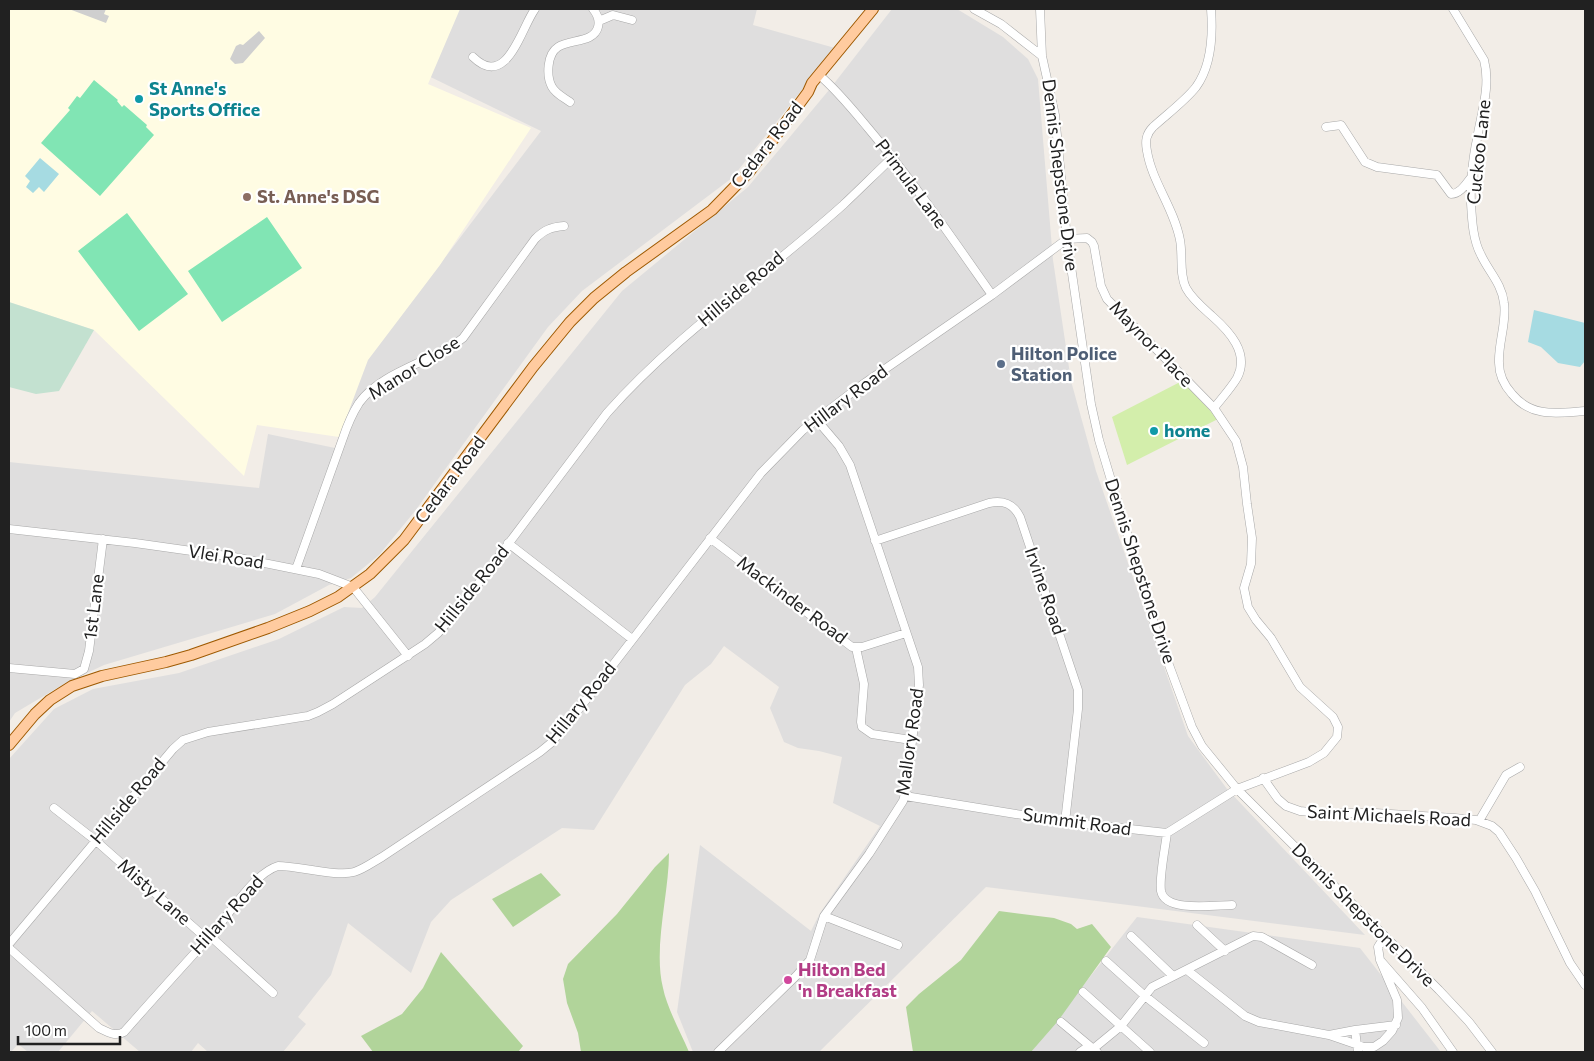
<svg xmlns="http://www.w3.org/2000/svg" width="1594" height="1061" font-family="Commissioner,sans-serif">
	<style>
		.residential { fill: #dfdede }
		.education { fill: #fffce3 }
		.religious { fill: #cfcfcf }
		.grass { fill: #d3eeab }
		.forest { fill: #b1d49a }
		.wetland { fill: #c3e1d0 }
		.pitch { fill: #81e5b4 }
		.water { fill: #a6dbe2 }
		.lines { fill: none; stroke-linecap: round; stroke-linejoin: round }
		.minor-casing { stroke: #a8a8a8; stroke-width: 9 }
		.major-casing { stroke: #9e5900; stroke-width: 12 }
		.minor { stroke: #fff; stroke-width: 8 }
		.major { stroke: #ffcb9f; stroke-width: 10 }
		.culture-dot { fill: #0f9aa8; stroke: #fff; stroke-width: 2 }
		.education-dot { fill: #8d6e63; stroke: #fff; stroke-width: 2 }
		.service-dot { fill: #5c6f8a; stroke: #fff; stroke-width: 2 }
		.hotel-dot { fill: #d1479c; stroke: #fff; stroke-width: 2 }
		.labels { text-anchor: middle; stroke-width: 4.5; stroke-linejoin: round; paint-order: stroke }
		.culture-label { font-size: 18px; font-weight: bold; fill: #0d838f; stroke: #fff; text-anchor: start }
		.street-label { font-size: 18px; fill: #212121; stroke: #fff }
		.education-label { font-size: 18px; font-weight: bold; fill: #785e54; stroke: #fff; text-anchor: start }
		.service-label { font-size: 18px; font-weight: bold; fill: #4e5e75; stroke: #fff; text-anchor: start }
		.hotel-label { font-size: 18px; font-weight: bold; fill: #b23c85; stroke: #fff; text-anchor: start }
	</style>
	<rect width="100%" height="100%" fill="#f2ede7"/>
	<path class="residential" d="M408,9H757L753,25L835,48L732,178L582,291L548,327L415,511L379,555L351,578L329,585L275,614L104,665L64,684L15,713L9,722V462L259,488L268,434L335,448L362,367L541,131L369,47Z
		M892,9H957L1003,37L1028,59L1038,79L1053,260L1071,381L1096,471L1188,736L1227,789L1365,935L986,887L819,1052H693L677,1012L700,845L811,931L820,913L880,826L833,803L842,757L819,751L798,748L784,742L770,708L779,687L724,646L711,664L685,685L594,830L562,828L451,900L431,922L411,973L348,923L331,975L298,1017L306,1024L283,1052H208L198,1043L191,1052H140L92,1011L58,1052H28L18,1044L11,1052H9V759L54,709L93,689L179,673L279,639L344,607L362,608L375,597L622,291L748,187L829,90Z
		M1137,917L1360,948L1441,1052H1031Z"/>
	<path class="education" d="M9,9H460L428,84L531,128L440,265L368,360L339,437L257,425L244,476L94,330L9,302Z"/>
	<path class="religious" d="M69,9H106L104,14L109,16L106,23Z
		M259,31L265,38L243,63L235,64L230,59L236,46L240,44L243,45Z"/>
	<path class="grass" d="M1182,381L1218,419L1127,465L1112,417Z"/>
	<path class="forest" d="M669,853C669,894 653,948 663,988C667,1008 681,1033 689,1052H581L578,1033L567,1003L563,979L568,964L617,914L655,867Z
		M541,873L561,895L513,927L492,899Z
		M999,911L1054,918L1071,924L1077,929L1092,924L1111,947L1058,1021L1031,1052H913L906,1007L919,994L961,960Z
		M441,952L523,1046L518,1052H373L361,1036L402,1014L423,988Z"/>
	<path class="wetland" d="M9,302L94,330L59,391L36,394L9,387Z"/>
	<path class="pitch" d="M94,80L118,100L117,101L122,107L124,105L147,125L146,127L154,135L100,196L41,143L70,110L68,108L77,96L80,98Z
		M127,213L188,294L139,331L78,251Z
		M267,217L302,268L222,322L188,271Z"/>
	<path class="water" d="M40,158L59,174L44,192L39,187L33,193L26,187L30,181L25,176Z
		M1534,310L1585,323V361L1580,367L1558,363L1541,347L1528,342Z"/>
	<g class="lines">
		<g class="minor-casing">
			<path id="minor" d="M974,9L1001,24L1042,56
				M1040,9L1042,56L1055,115L1067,239L1091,404L1099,440L1156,630L1192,727L1202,746L1237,789L1439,990L1469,1022L1492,1052
				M1211,9C1213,35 1212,65 1196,87C1185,101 1166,115 1153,127C1146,134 1145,141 1147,151C1152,182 1174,208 1180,240C1183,255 1179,274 1186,288C1192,299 1203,308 1212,316C1229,331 1250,353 1237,378C1231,388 1222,398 1214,408
				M1453,9L1484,60C1491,86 1481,114 1477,139C1473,157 1470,186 1471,203C1472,221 1473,240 1481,255C1489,272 1502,284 1504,303C1507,322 1498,343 1499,363C1499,375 1504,385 1512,394C1532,418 1557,413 1585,411
				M599,21L613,15L632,20
				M473,57C507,90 521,28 535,9
				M819,75C837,90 853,110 868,128C913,181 952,238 992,295
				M570,102C563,97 556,94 552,87C546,76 547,54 558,47C570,39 594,43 598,27C600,20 597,14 593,9
				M1326,127L1341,125L1365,162L1377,167L1437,175L1451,194C1461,194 1467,182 1473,175
				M9,529L135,543L234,557L319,574L353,587L408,656
				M710,538L852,647H862L906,633
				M875,541L989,503C1003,500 1013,503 1020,517L1078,690V709L1065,822
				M508,543L632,639
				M296,569L343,438C347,426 352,414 359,403C382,371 433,362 463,338L535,239C544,230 551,227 564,226
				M856,648L864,684L861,722L862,727L872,734L911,740
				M9,668L75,674L84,669L89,651L103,539
				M1263,778L1278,799L1286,806L1300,811L1320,813H1375L1454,818L1476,820L1492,826L1499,832L1516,858L1535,891L1570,963L1585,985
				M54,808L95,840L207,939
				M1479,821L1506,775L1520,767
				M1167,833C1165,849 1159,877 1161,891C1165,913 1216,905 1232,905
				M824,916L898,945
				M1197,925L1225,951
				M210,936L273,993
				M1131,936L1173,976
				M1385,936L1378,947L1380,960L1422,1008L1453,1052
				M9,944L173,749L183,740L208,732L308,716L318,712L333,704L425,644L438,633L463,604L607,413C677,334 765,275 843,205C860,189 876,173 893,157
				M9,948L99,1028C107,1032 115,1037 124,1032C153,999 182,967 212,934C229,915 254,873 278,866C299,866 337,877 354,872C364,869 373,862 382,857L540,752L551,743L572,718L761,473L803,430L859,387L992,295L1067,239L1087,238L1092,242L1094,246L1101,286L1107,299L1214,408L1236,441L1243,467L1247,504L1252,538L1251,564L1244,588L1248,607L1256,620L1271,638L1300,687L1333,717L1338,727L1337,737L1324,753L1309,762L1237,789L1167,833L1065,822L905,796
				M1106,961L1145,996L1204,1043
				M1187,970L1245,1016L1259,1022L1329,1035L1364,1047H1374L1383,1041L1392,1031L1398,1018L1397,1000L1380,960
				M1083,992L1150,1052
				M1061,1022L1097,1052
				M1355,1030L1358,1052
				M1329,1035L1355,1030L1396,1025
				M1093,1049L1121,1026L1152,987L1253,936L1262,937L1312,965
				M718,1052L797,975L810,960L824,916L869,854L903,801L906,790L919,685L918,667L850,465L839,446L816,419
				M1080,1052L1089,1046"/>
		</g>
		<g class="major-casing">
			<path id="major" d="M9,745L35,714L50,700L72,686L102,676L166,662L191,655L268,628L310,611L338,597L370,574L404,540L533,367L570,322L594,298L626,272L712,210L750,171L808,92L812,83L873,9"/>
		</g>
		<use href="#minor" class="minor"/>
		<use href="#major" class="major"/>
	</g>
	<g class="culture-dot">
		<circle cx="139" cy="99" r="5"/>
		<circle cx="1154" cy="431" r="5"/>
	</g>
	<circle class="education-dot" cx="247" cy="197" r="5"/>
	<circle class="service-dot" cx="1001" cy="364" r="5"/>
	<circle class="hotel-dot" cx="788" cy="980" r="5"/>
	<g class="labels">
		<g class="culture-label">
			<text x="149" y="95">St Anne's<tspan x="149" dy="21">Sports Office</tspan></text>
			<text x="1164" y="437">home</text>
		</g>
		<g class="street-label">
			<text transform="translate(767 145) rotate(-52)" y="6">Cedara Road</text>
			<text transform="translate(1479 152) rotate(-84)" y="6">Cuckoo Lane</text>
			<text transform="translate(1060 175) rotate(83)" y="6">Dennis Shepstone Drive</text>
			<text transform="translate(911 184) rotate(53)" y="6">Primula Lane</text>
			<text transform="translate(741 289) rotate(-40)" y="6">Hillside Road</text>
			<text transform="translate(1151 344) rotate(46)" y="6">Maynor Place</text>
			<text transform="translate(414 368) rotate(-32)" y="6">Manor Close</text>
			<text transform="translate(846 399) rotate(-37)" y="6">Hillary Road</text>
			<text transform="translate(450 480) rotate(-53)" y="6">Cedara Road</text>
			<text transform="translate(226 557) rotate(9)" y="6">Vlei Road</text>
			<text transform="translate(1140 571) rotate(72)" y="6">Dennis Shepstone Drive</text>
			<text transform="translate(472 589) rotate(-51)" y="6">Hillside Road</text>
			<text transform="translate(1045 591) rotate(71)" y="6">Irvine Road</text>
			<text transform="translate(792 600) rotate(37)" y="6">Mackinder Road</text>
			<text transform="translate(94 607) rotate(-83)" y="6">1st Lane</text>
			<text transform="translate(581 703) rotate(-51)" y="6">Hillary Road</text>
			<text transform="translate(910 742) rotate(-82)" y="6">Mallory Road</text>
			<text transform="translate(128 801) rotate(-50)" y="6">Hillside Road</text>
			<text transform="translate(1389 816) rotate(3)" y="6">Saint Michaels Road</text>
			<text transform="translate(1077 822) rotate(8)" y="6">Summit Road</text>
			<text transform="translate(154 892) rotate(41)" y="6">Misty Lane</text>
			<text transform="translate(227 915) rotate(-48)" y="6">Hillary Road</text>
			<text transform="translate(1363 915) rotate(45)" y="6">Dennis Shepstone Drive</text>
		</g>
		<g class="education-label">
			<text x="257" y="203">St. Anne's DSG</text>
		</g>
		<g class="service-label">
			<text x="1011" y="360">Hilton Police<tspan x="1011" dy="21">Station</tspan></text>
		</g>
		<g class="hotel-label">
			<text x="798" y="976">Hilton Bed<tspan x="798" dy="21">'n Breakfast</tspan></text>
		</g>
	</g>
	<rect width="1594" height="1061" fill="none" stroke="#212121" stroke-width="20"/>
	<path d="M18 1036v8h102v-8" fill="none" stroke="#212121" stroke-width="2.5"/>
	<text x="25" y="1036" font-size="15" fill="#212121" stroke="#ffffff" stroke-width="4" paint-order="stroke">100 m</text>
</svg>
